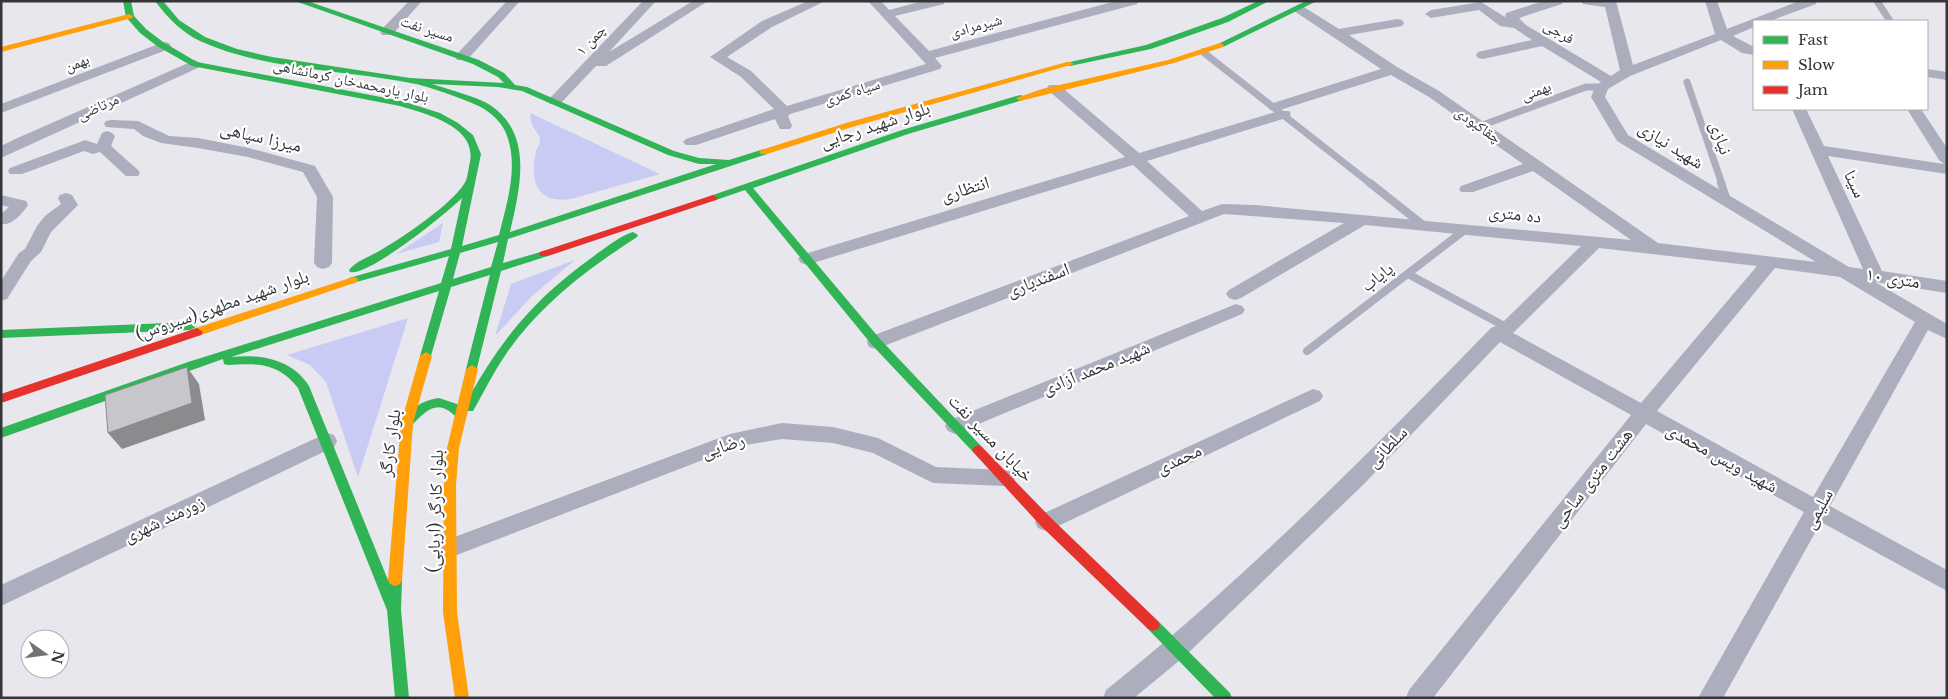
<svg xmlns="http://www.w3.org/2000/svg" width="1948" height="699" font-family="'Libre Baskerville','Noto Naskh Arabic',serif">
	<style>
		.green { fill: #c9cbf5 }
		.lines { fill: none; stroke-linecap: round; stroke-linejoin: round }
		.lane-far1 { stroke: #acaebd; stroke-width: 7 }
		.lane { stroke: #acaebd; stroke-width: 8 }
		.street { fill: #acaebd; fill-rule: evenodd }
		.fast { fill: #30b455; fill-rule: evenodd }
		.slow { fill: #ff9f0a; fill-rule: evenodd }
		.jam { fill: #e5322d; fill-rule: evenodd }
		.shaded-wall { fill: #8b8b8e }
		.building { fill: #c7c7cb; stroke: #8b8b8e }
		.labels { text-anchor: middle; stroke-width: 4.5; stroke-linejoin: round; paint-order: stroke }
		.far-street-label { font-size: 15px; fill: #343539; stroke: #fff }
		.street-label { font-size: 18px; fill: #343539; stroke: #fff }
	</style>
	<rect width="100%" height="100%" fill="#e7e7ed"/>
	<path class="green" d="M530,113L660,174L571,199C537,204 529,181 536,152C536,148 540,145 540,142C541,136 536,132 534,128C531,124 531,118 530,113Z
		M443,223L439,242L396,254Z
		M575,260L532,296L495,336L511,284Z
		M408,318L358,477L326,382L310,365L287,355Z"/>
	<g class="lines">
		<path class="lane-far1" d="M1877,1L1890,21
			M1203,52L1371,184
			M1687,82L1722,184
			M1480,126L1586,87H1602"/>
		<path class="lane" d="M1370,183L1423,225
			M1721,183L1728,203
			M1408,274L1508,328
			M1307,351L1466,229"/>
		<path class="street" d="M409,1H422L392,35H382L380,32L382,29Z
			M507,1H520L467,60H457L455,57L457,54Z
			M643,1H656L609,52L693,1H708L606,66H596L560,104H550L548,101L550,98Z
			M808,1H825L772,27L727,57L751,71L787,106L926,64L868,1H881L889,10L923,1H945L944,4L895,16L929,51L1116,1H1138L1137,4L935,58L942,66L940,69L790,114L788,116L792,126L790,129H780L775,119L696,145H686L683,142L686,139L774,109L741,77L710,57L762,21Z
			M1543,1H1563L1562,4L1519,18L1526,25L1611,76L1620,70L1605,7L1583,4L1582,1H1616L1633,65L1715,34L1705,1H1717L1727,29L1799,1H1817L1816,4L1770,21H1754V27L1733,36L1754,47V55L1742,53L1721,40L1630,76L1608,89L1605,97L1628,135L1849,267L1863,269L1792,109H1806L1824,146L1944,164L1939,160L1907,109H1921L1947,148V174L1828,156L1882,271L1947,281V293L1875,282L1947,324V339L1928,330L1830,506L1947,570V591L1821,522L1723,698H1698L1804,512L1646,424L1433,698H1406L1409,690L1631,415L1500,342L1364,484L1185,656L1134,698H1103L1106,690C1244,580 1368,454 1491,328L1502,323L1581,246L1365,225L1241,298L1235,300L1229,298L1226,294L1229,290L1344,223L1224,214L876,349L869,347L867,342L869,337L1189,216L1133,165L813,263L807,265L801,263L798,259L801,255L1125,157L1049,91L1047,88L1049,85H1059L1139,153L1279,111H1289L1291,114L1289,117L1147,161L1202,211L1222,204L1255,205L1631,240L1533,171L1473,192H1461L1459,189L1461,186L1523,164L1429,97L1391,75L1280,110H1270L1268,107L1270,104L1381,69L1294,11L1293,8L1299,4L1339,29L1397,19L1402,20L1404,23L1402,26L1349,35L1397,67L1439,91L1658,243L1816,262L1617,141L1591,97L1595,87L1601,82L1542,46L1483,59L1478,58L1476,55L1478,52L1532,40L1514,28L1500,26L1479,10L1431,18L1425,14L1431,10L1481,2L1505,17L1506,13ZM1599,248L1757,266L1641,403L1513,333ZM1775,268L1840,277L1915,322L1813,497L1657,411Z
			M164,42L169,43L171,46L169,49L1,113V104Z
			M195,60L202,64L200,67L1,158V146L13,140Z
			M1927,69L1947,72V80L1927,77Z
			M111,120L138,121L169,136L198,138L249,148L315,166L333,197L332,263L329,267L323,269L317,267L314,263L317,197L303,172L248,157L198,148L161,143L143,136L134,129L106,127L104,124L106,121Z
			M107,131L112,133L115,136L111,146L138,170L140,173L138,176H126L100,152L93,154L84,151L22,174H10L8,171L10,168L80,142L85,140L97,144L102,133Z
			M66,193L72,195L78,205L51,232L41,252L31,261L7,299L1,301V281L19,253L25,249L37,226L45,216L61,204L58,198L60,195Z
			M1,195L26,201L28,205C22,214 12,226 1,224V214L9,207L1,205Z
			M1236,304L1242,306L1245,310L1242,314L962,431L955,434L948,431L945,426L948,421Z
			M1313,389L1320,391L1323,396L1320,401L1054,528L1046,531L1038,528L1035,522L1038,516Z
			M782,423L833,427L878,438L936,467L1005,470L1012,472L1015,478L1012,484L1005,486L933,483L873,453L833,443L782,439L739,446L449,558L441,556L438,549L441,542L730,434Z
			M327,433L334,435L337,441L334,447L1,606V585Z"/>
		<path class="fast" d="M123,1H131L134,16L146,29L163,42L197,62L402,101L440,113L458,123L473,135L481,154L462,246L499,235C507,202 520,164 505,131C501,122 492,114 484,109C476,103 427,86 416,84C349,70 263,70 200,41C181,32 168,18 155,1H163L179,20L205,37L237,49L272,57L410,78L504,83L498,77L473,64L295,1H307L479,60L504,73L515,85L527,87L674,151L699,158L729,160L764,149L769,152L767,154L508,239L503,263L544,251L549,254L548,256L501,271L476,372L472,373L466,369L490,275L451,287L430,359L426,360L420,356L439,291L231,357C261,354 292,359 309,386L388,580L390,576L395,574L400,576L402,580L401,610L409,698H395L387,610L298,388C279,363 258,363 228,365L224,364L223,359L1,438V428L188,362L441,283L449,256L353,283L348,280L349,278L451,249L462,198C447,213 368,277 350,272L349,270C356,261 371,256 381,250C403,237 451,205 464,184C468,179 468,169 470,162C477,126 426,114 400,106L192,66L157,46L140,33L126,17ZM432,84L498,87L522,91L668,155L699,164H716L510,232C520,188 534,134 490,105C478,97 447,89 432,84ZM498,242L491,267L453,279L460,253Z
			M1258,1H1269L1228,22L1151,49L1070,66L1066,64L1070,62L1146,45L1222,18Z
			M1306,1H1317L1223,47L1216,45Z
			M1020,95L1023,96V100L908,134L753,188L880,339L982,447L984,450L982,453H974L872,345L745,190L713,201L708,198L710,196L902,130Z
			M633,232L638,235L637,237C586,270 540,305 506,354C493,373 484,392 473,411H465L463,408C499,342 532,300 594,256C605,248 620,236 633,232Z
			M191,322L197,326L191,330L1,338V330Z
			M439,398L457,404L466,414L464,417H456C437,398 427,410 411,426H403L401,423C409,409 423,400 439,398Z
			M1153,619L1158,621L1230,693L1232,698H1215L1148,629L1146,625L1148,621Z"/>
		<path class="slow" d="M129,14L133,16L132,18L1,52V47Z
			M1220,43L1224,45L1223,47L1174,63L1020,101L1016,98L1042,89L1168,60Z
			M1067,62H1070L1074,64L852,127L767,154H761L759,152L761,150L846,123Z
			M353,277L357,278L358,280L357,282L201,335L197,336L191,332L193,329Z
			M426,352L432,356L413,423L402,580L400,584L395,586L390,584L388,580L401,423L420,356Z
			M472,365L478,369L459,448L456,485L457,612L469,698H455L443,612L444,485L447,448L466,369Z"/>
		<path class="jam" d="M713,195L718,198L716,200L548,256H540L539,254L540,252Z
			M197,328L203,332L201,335L1,403V394Z
			M978,445L982,447L1051,518L1158,621L1160,625L1158,629L1153,631L1148,629L1041,526L974,453L972,450L974,447Z"/>
	</g>
	<path class="shaded-wall" d="M187,367L199,384L205,420L122,449L108,433Z"/>
	<path class="building" d="M187,367L192,403L108,433L105,395Z"/>
	<g class="labels">
		<g class="far-street-label">
			<text transform="translate(976 26) rotate(-15)" y="5">شیرمرادی</text>
			<text transform="translate(427 29) rotate(18)" y="5">مسیر نفت</text>
			<text transform="translate(1559 32) rotate(31)" y="5">فرجی</text>
			<text transform="translate(591 40) rotate(-47)" y="5">چمن ۱</text>
			<text transform="translate(77 63) rotate(-21)" y="5">بهمن</text>
			<text transform="translate(351 81) rotate(12)" y="5">بلوار یارمحمدخان کرمانشاهی</text>
			<text transform="translate(1536 91) rotate(-20)" y="5">بهمنی</text>
			<text transform="translate(852 92) rotate(-17)" y="5">سیاه کمری</text>
			<text transform="translate(98 107) rotate(-24)" y="5">مرتاضی</text>
			<text transform="translate(1478 125) rotate(35)" y="5">چقاکبودی</text>
		</g>
		<g class="street-label">
			<text transform="translate(875 125) rotate(-18)" y="6">بلوار شهید رجایی</text>
			<text transform="translate(261 137) rotate(13)" y="6">میرزا سپاهی</text>
			<text transform="translate(1721 138) rotate(71)" y="6">نیازی</text>
			<text transform="translate(1671 145) rotate(32)" y="6">شهید نیازی</text>
			<text transform="translate(1855 184) rotate(65)" y="6">سینا</text>
			<text transform="translate(965 189) rotate(-17)" y="6">انتظاری</text>
			<text transform="translate(1515 214) rotate(6)" y="6">ده متری</text>
			<text transform="translate(1377 277) rotate(-38)" y="6">پایاب</text>
			<text transform="translate(1893 278) rotate(9)" y="6">۱۰ متری</text>
			<text transform="translate(1038 280) rotate(-21)" y="6">اسفندیاری</text>
			<text transform="translate(222 305) rotate(-19)" y="6">بلوار شهید مطهری(سیروس)</text>
			<text transform="translate(1096 368) rotate(-22)" y="6">شهید محمد آزادی</text>
			<text transform="translate(991 438) rotate(46)" y="6">خیابان مسیر نفت</text>
			<text transform="translate(390 443) rotate(-82)" y="6">بلوار کارگر</text>
			<text transform="translate(723 446) rotate(-18)" y="6">رضایی</text>
			<text transform="translate(1387 447) rotate(-46)" y="6">سلطانی</text>
			<text transform="translate(1722 458) rotate(29)" y="6">شهید ویس محمدی</text>
			<text transform="translate(1179 459) rotate(-25)" y="6">محمدی</text>
			<text transform="translate(1592 478) rotate(-52)" y="6">هشت متری ساحی</text>
			<text transform="translate(1818 509) rotate(-61)" y="6">سلیمی</text>
			<text transform="translate(435 511) rotate(-88)" y="6">بلوار کارگر (اربابی)</text>
			<text transform="translate(164 519) rotate(-25)" y="6">زورمند شهری</text>
		</g>
	</g>
	<rect width="1948" height="699" fill="none" stroke="#343539" stroke-width="5"/>
	<rect x="1753" y="20" width="175" height="90" fill="#ffffff" stroke="#aeaeb0"/>
	<rect x="1763" y="36" width="25" height="8" fill="#30b455" stroke="#aeaeb0"/>
	<text x="1798" y="45" font-size="15" fill="#343539">Fast</text>
	<rect x="1763" y="61" width="25" height="8" fill="#ff9f0a" stroke="#aeaeb0"/>
	<text x="1798" y="70" font-size="15" fill="#343539">Slow</text>
	<rect x="1763" y="86" width="25" height="8" fill="#e5322d" stroke="#aeaeb0"/>
	<text x="1798" y="95" font-size="15" fill="#343539">Jam</text>
	<g transform="translate(45 654) rotate(104)"><circle r="24" fill="#ffffff" stroke="#aeaeb0"/>
	<path d="M0-4L9 19L0 12L-9 19Z" fill="#737378"/>
	<text y="-8" font-size="14" font-weight="bold" text-anchor="middle" fill="#343539">N</text>
	</g>
</svg>
